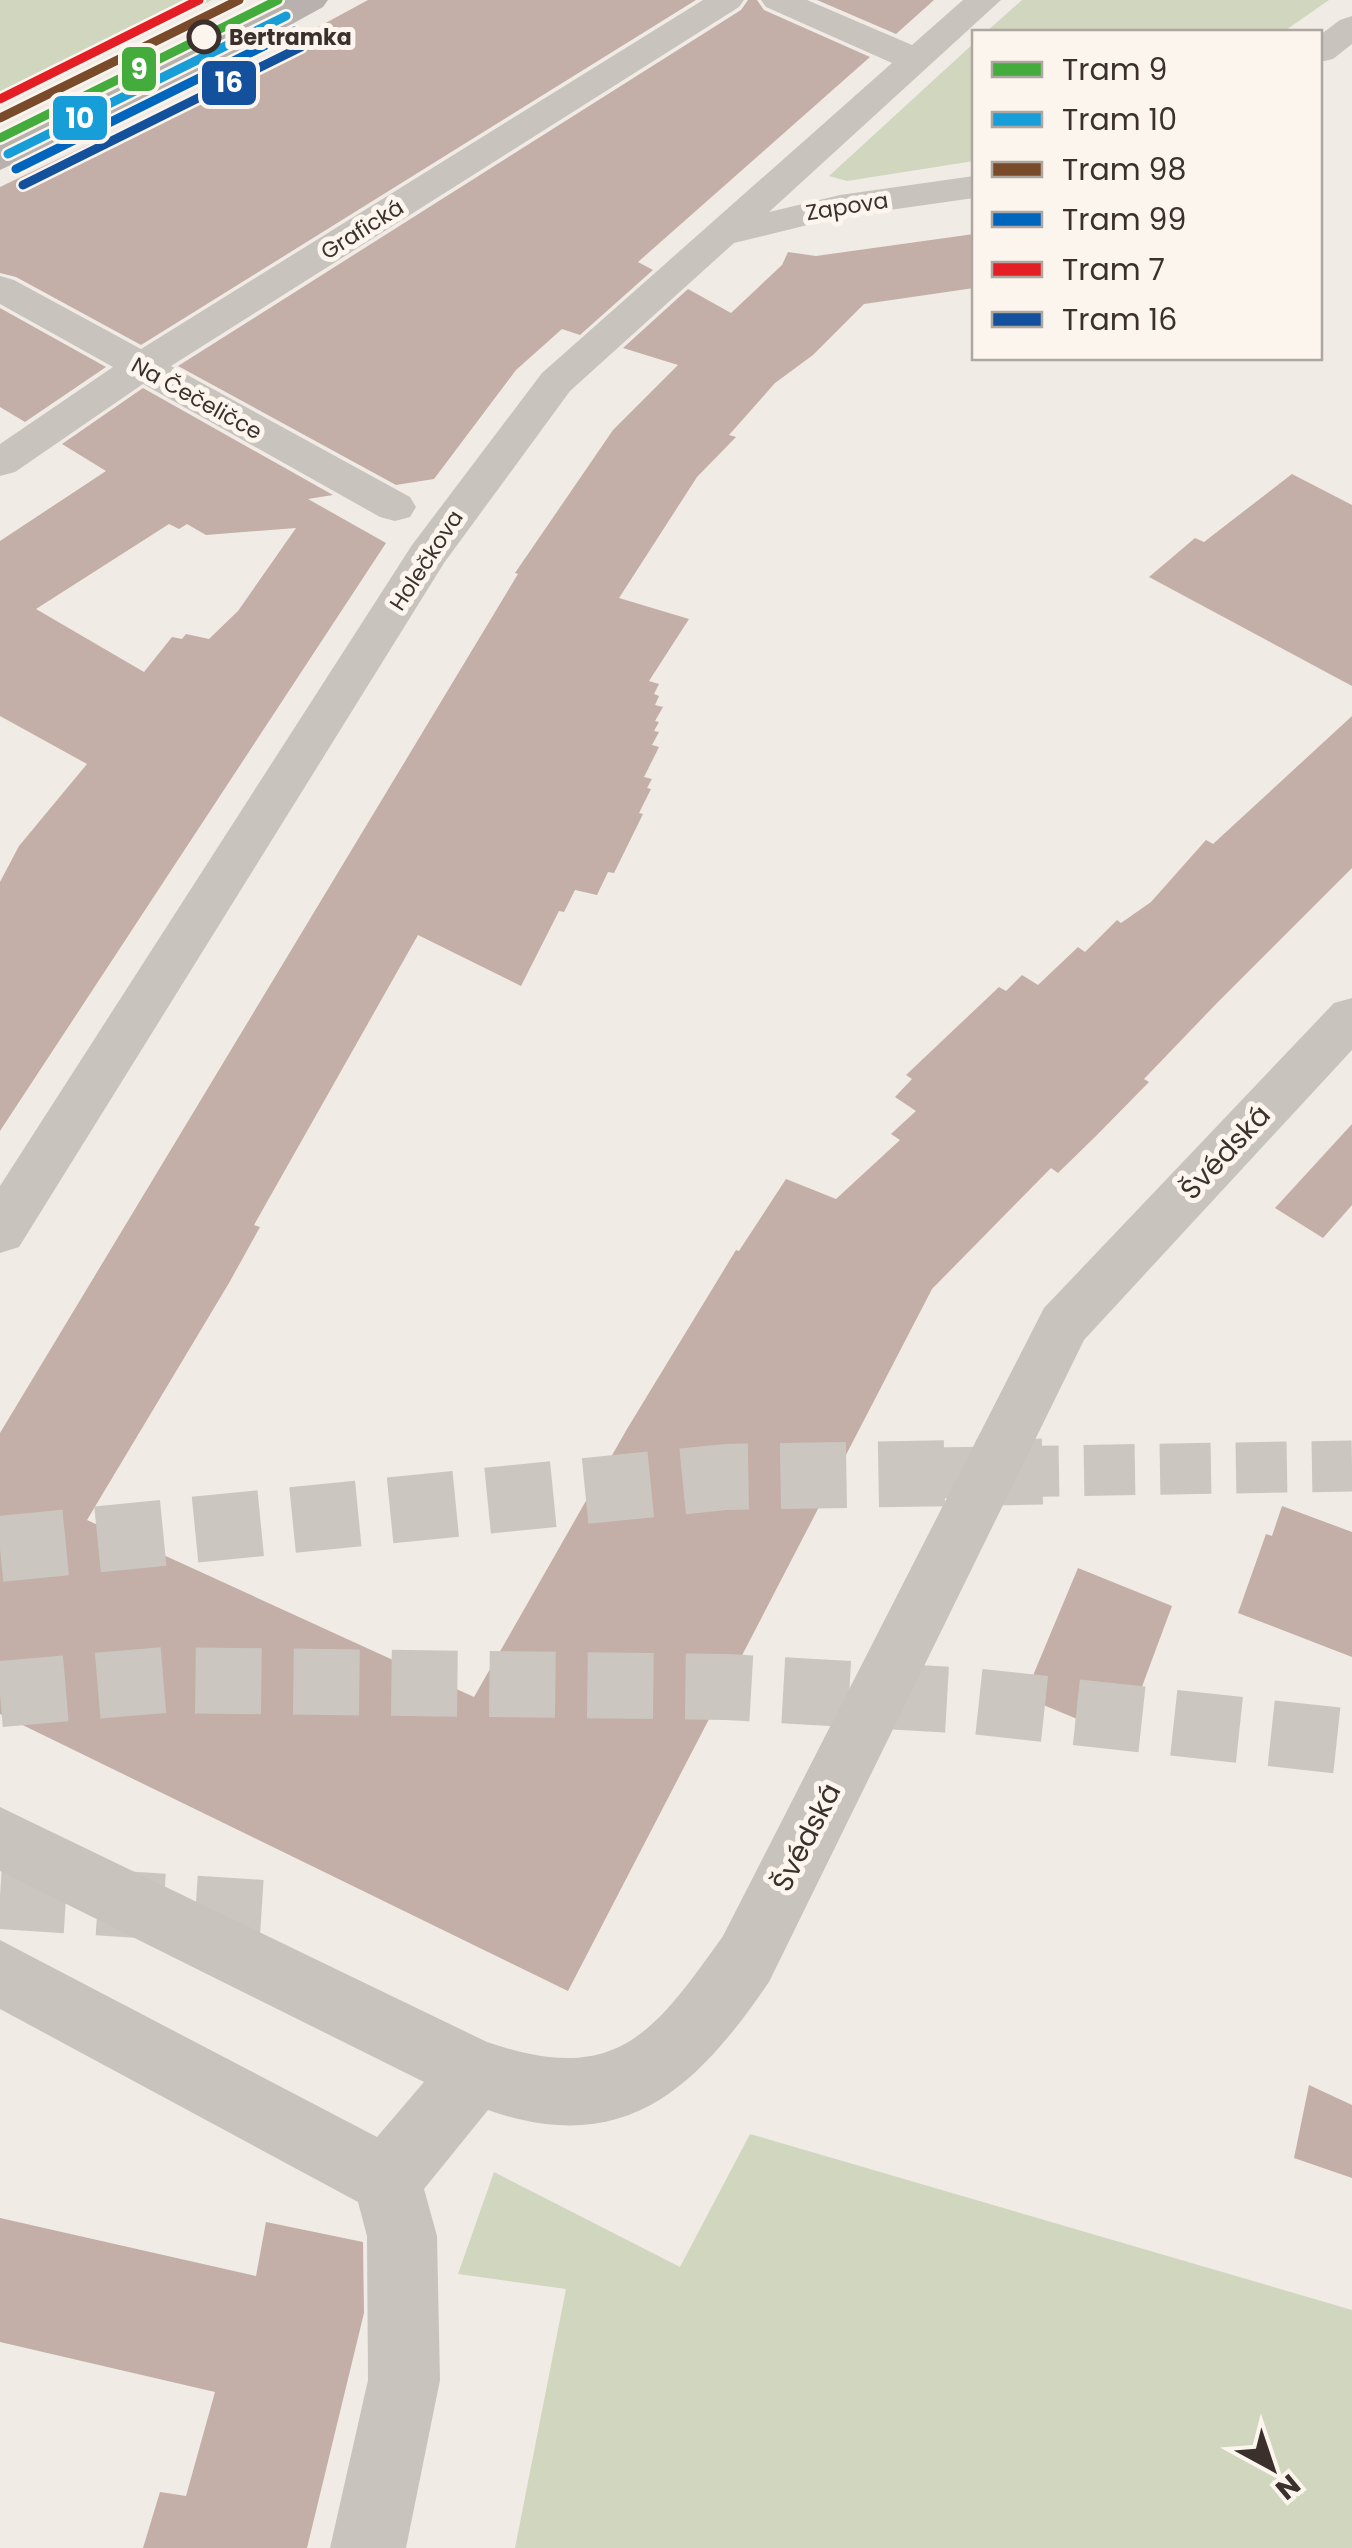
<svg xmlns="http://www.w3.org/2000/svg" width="1352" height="2548" font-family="Poppins,sans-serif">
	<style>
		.green { fill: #d1d6bf }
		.building { fill: #c3afa7; fill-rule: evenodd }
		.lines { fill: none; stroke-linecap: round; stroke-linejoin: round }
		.minor-tunnel { stroke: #ccc6c0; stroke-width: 66; stroke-dasharray: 66 32; stroke-linecap: butt }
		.highway-tunnel-far1 { stroke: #ccc6c0; stroke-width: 51; stroke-dasharray: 51 25; stroke-linecap: butt }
		.highway-tunnel { stroke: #ccc6c0; stroke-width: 66; stroke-dasharray: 66 32; stroke-linecap: butt }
		.minor { fill: #c9c3be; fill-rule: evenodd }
		.major { fill: #b8b1ad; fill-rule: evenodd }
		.tram-1-casing { stroke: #fbf5ee; stroke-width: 14 }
		.tram-2-casing { stroke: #fbf5ee; stroke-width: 14 }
		.tram-3-casing { stroke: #fbf5ee; stroke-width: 14 }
		.tram-4-casing { stroke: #fbf5ee; stroke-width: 14 }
		.tram-5-casing { stroke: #fbf5ee; stroke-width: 14 }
		.tram-6-casing { stroke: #fbf5ee; stroke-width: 14 }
		.tram-1 { stroke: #43ac3c; stroke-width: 9 }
		.tram-2 { stroke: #179ed8; stroke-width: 9 }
		.tram-3 { stroke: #7a4b2a; stroke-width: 9 }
		.tram-4 { stroke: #0065bd; stroke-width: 9 }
		.tram-5 { stroke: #e31e25; stroke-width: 9 }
		.tram-6 { stroke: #13519c; stroke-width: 9 }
		.stop-dot { fill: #fbf5ee; stroke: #3b302b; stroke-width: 5 }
		.labels { text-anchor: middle; stroke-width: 10; stroke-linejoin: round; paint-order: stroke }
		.far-stop-label { font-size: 22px; font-weight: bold; fill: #3b302b; stroke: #fbf5ee; text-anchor: start }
		.far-street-label { font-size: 22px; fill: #3b302b; stroke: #fbf5ee }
		.street-label { font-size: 28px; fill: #3b302b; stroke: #fbf5ee }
		.line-badge { stroke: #fbf5ee; stroke-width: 4 }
		.badge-label { font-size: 28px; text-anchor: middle; font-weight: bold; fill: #fff }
	</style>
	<rect width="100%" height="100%" fill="#f0ebe5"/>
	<path class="green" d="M0,0H212L0,104Z
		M1022,0H1329L1283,32H986Z
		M974,43V161L847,181L829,176Z
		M750,2134L1352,2310V2548H515L566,2289L458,2274L494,2172L680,2267Z"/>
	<path class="building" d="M368,0H696L141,345L16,277L0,273V187L290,48L285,45Z
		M748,0H757L764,10L870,57L638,262L653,270L580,335L562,329L516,370L434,479L396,485L178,366L741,10Z
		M817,0H934L896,34Z
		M974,234V288L864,304L813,355L775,383L729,435L736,437L697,477L619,598L689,619L649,681L659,684L654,694L659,696L655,705L663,707L655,721L659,722L654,731L659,732L652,745L659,747L644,777L652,779L647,788L651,789L639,813L643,814L614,873L608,872L597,895L575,890L564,912L559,911L521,986L418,935L254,1225L260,1227L229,1283L87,1520L474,1697L627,1429L736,1250L739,1251L786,1179L836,1199L900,1140L891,1134L916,1111L895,1097L912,1079L906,1075L999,987L1006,991L1022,975L1038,985L1078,947L1085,952L1117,920L1121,923L1151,902L1206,840L1213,844L1352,716V868L1216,1004L1144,1079L1149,1082L1097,1135L1058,1173L1051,1168L932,1289L568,1991L0,1714V1433L518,574L515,573L613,430L678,365L623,348L688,289L731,313L782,265L788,252L816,256Z
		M0,308L106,367L25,422L0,407Z
		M143,388L333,495L308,499L386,543L0,1131V882L19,846L87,764L0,716V541L106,471L62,444ZM169,524L179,529L187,524L206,535L296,528L238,611L209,639L186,634L182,639L172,637L144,672L36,609Z
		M1292,474L1352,505V686L1149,577L1195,538L1204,542Z
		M1352,1124V1205L1323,1238L1275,1208Z
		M1282,1506L1352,1532V1657L1238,1613L1266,1534L1272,1536Z
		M1078,1568L1172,1606L1140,1692L1131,1689L1111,1733L1024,1697Z
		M1309,2085L1352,2105V2178L1294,2158Z
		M0,2218L256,2276L266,2222L363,2242L364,2313L307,2548H143L160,2492L186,2496L215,2392L0,2342Z"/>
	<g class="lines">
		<path class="minor-tunnel" d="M0,1896L263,1913"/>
		<path class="highway-tunnel-far1" d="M932,1473L1352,1466"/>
		<path class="highway-tunnel" d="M0,1549L726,1477L1074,1471
			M0,1694L165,1680L727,1687L972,1701L1352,1742"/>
		<path class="minor" d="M703,0H744L739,7L171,366L410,497L416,507L410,517L395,521L380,517L143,384L15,472L0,476V444L113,367L0,304V276L14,280L141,349Z
			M761,0H807L912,45L963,0H1001L769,212L840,195L974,176V198L840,217L734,243L570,391L444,563L19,1247L0,1253V1186L412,545L542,373L892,63L766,7Z
			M1352,16V44L1333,59L1320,62V35L1340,20Z
			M1352,998V1050L1084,1340L769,1982C696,2089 624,2158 488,2110L424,2189L437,2236L440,2380L406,2548H330L368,2380L367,2236L358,2202L0,2009V1940L377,2137L424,2082L0,1871V1807L487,2042C615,2086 652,2036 723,1936L1044,1308L1334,1003Z"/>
		<path class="major" d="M285,0H328L323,7L176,88L0,170V145L150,72Z"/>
		<g class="tram-1-casing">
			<path id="tram-1" d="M0,138L278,0"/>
		</g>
		<g class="tram-2-casing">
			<path id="tram-2" d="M8,154L286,16"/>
		</g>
		<g class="tram-3-casing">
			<path id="tram-3" d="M0,118L239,0"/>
		</g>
		<g class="tram-4-casing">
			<path id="tram-4" d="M16,169L294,31"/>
		</g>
		<g class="tram-5-casing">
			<path id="tram-5" d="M0,99L199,0"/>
		</g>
		<g class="tram-6-casing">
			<path id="tram-6" d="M23,185L301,47"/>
		</g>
		<use href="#tram-1" class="tram-1"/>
		<use href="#tram-2" class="tram-2"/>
		<use href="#tram-3" class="tram-3"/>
		<use href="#tram-4" class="tram-4"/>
		<use href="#tram-5" class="tram-5"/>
		<use href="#tram-6" class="tram-6"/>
	</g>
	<circle class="stop-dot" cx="204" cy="37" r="15"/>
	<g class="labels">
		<g class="far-stop-label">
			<text x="229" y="45">Bertramka</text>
		</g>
		<g class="far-street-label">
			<text transform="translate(847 206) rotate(-9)" y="8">Zapova</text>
			<text transform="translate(362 229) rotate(-32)" y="8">Grafická</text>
			<text transform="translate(197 398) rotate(29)" y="8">Na Čečeličce</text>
			<text transform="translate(426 560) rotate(-57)" y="8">Holečkova</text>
		</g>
		<g class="street-label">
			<text transform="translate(1225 1152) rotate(-47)" y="10">Švédská</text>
			<text transform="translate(806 1837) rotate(-63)" y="10">Švédská</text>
		</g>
	</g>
	<g class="line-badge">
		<rect x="120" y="45" width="38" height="48" rx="10" fill="#43ac3c"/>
		<rect x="200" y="59" width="58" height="48" rx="10" fill="#13519c"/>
		<rect x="51" y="94" width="58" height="48" rx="10" fill="#179ed8"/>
	</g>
	<g class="badge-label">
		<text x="139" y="79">9</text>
		<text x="229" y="92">16</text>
		<text x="80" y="128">10</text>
	</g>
	<rect x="972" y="30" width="350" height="330" fill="#fbf5ee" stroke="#aea6a0" stroke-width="2.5"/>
	<rect x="992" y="62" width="50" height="15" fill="#43ac3c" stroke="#aea6a0" stroke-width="2.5"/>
	<text x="1062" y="80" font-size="30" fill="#3b302b">Tram 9</text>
	<rect x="992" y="112" width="50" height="15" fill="#179ed8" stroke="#aea6a0" stroke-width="2.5"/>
	<text x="1062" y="130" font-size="30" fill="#3b302b">Tram 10</text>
	<rect x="992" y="162" width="50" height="15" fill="#7a4b2a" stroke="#aea6a0" stroke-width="2.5"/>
	<text x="1062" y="180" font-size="30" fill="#3b302b">Tram 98</text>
	<rect x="992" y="212" width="50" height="15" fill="#0065bd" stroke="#aea6a0" stroke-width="2.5"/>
	<text x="1062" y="230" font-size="30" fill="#3b302b">Tram 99</text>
	<rect x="992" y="262" width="50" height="15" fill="#e31e25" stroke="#aea6a0" stroke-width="2.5"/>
	<text x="1062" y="280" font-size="30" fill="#3b302b">Tram 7</text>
	<rect x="992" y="312" width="50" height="15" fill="#13519c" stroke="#aea6a0" stroke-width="2.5"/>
	<text x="1062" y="330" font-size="30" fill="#3b302b">Tram 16</text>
	<g transform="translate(1272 2468) rotate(140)" stroke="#fbf5ee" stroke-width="8" paint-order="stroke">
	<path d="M0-8L18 38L0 25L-18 38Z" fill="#3b302b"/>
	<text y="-15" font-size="28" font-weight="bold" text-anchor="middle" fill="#3b302b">N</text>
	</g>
</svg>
